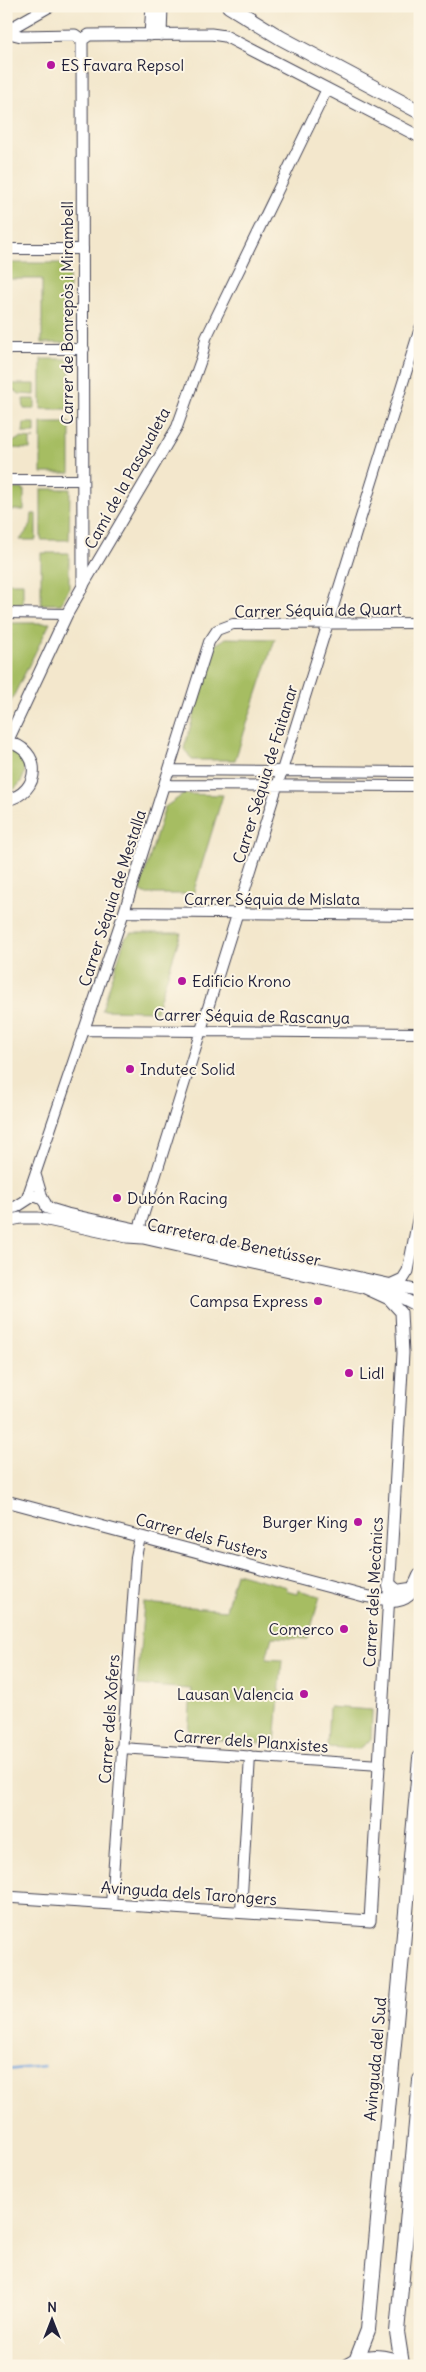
<svg xmlns="http://www.w3.org/2000/svg" width="426" height="2372" font-family="Delius,sans-serif">
	<style>
		.green { fill: #a6bd62; stroke: #64704e }
		.lines { fill: none; stroke-linecap: round; stroke-linejoin: round }
		.stream { stroke: #73a4de; stroke-width: 2.5 }
		.minor-casing { stroke: #414051; stroke-width: 12 }
		.tertiary-casing { stroke: #414051; stroke-width: 13 }
		.secondary-casing { stroke: #414051; stroke-width: 16 }
		.minor { stroke: #fff; stroke-width: 10 }
		.tertiary { stroke: #fff; stroke-width: 11 }
		.secondary { stroke: #fff; stroke-width: 14 }
		.poi-dot { fill: #b5179e; stroke: #fcf5e5; stroke-width: 2 }
		.labels { text-anchor: middle; stroke-width: 4; stroke-linejoin: round; paint-order: stroke }
		.poi-label { font-size: 16px; fill: #22223b; stroke: #fcf5e5; text-anchor: start }
		.street-label { font-size: 16px; fill: #22223b; stroke: #fcf5e5 }
	</style>
	<rect width="100%" height="100%" fill="#fcf5e5"/>
	<filter id="ink" filterUnits="userSpaceOnUse"><feTurbulence type="fractalNoise" baseFrequency=".02" numOctaves="2"/><feDisplacementMap in="SourceGraphic" scale="10" xChannelSelector="R" yChannelSelector="G"/><feConvolveMatrix kernelMatrix="1 2 1 2 8 2 1 2 1" color-interpolation-filters="sRGB"/></filter>
	<filter id="wash" filterUnits="userSpaceOnUse"><feTurbulence type="fractalNoise" baseFrequency=".0096" numOctaves="4" result="noise"/><feDisplacementMap in="SourceGraphic" scale="20" xChannelSelector="R" yChannelSelector="G"/><feGaussianBlur stdDeviation="1.12" result="paint"/><feColorMatrix in="noise" values="0 0 0 0 0 0 0 0 0 0 0 0 0 0 0 0 0 1.4 0 .05"/><feComposite in="paint" operator="in"/></filter>
	<g filter="url(#wash)">
		<rect width="100%" height="100%" fill="#f3e7cc"/>
		<path class="green" d="M6,263H59L69,272V343H42V279H6Z
			M41,359H70V409H41Z
			M9,384H35V395L20,394L9,388Z
			M23,399H35V409H24Z
			M24,423H35V433H23Z
			M41,423H70V473H41Z
			M20,438L35,439H30V449L9,448V444Z
			M6,489H24V510H6Z
			M41,489H70L69,540H41Z
			M32,514H36V540H20L31,525Z
			M41,553H69V588L61,604H41Z
			M6,583H23V604L6,603Z
			M6,623H50L6,711Z
			M226,638L275,639L235,760H192L184,748L215,645Z
			M6,748C33,753 29,786 6,793Z
			M184,794L223,795L193,894H144L140,889L165,807Z
			M132,933H181L156,1011L102,1010L125,938Z
			M236,1573L287,1587L286,1591L297,1594L298,1590L320,1596L308,1639L272,1637L266,1659L282,1660L275,1744L188,1738L191,1689L137,1685L144,1603L226,1610Z
			M329,1707L372,1710L371,1740L359,1749L327,1747Z"/>
		<g class="lines">
			<path class="stream" d="M6,2070L44,2066"/>
		</g>
	</g>
	<g filter="url(#ink)">
		<g class="lines">
			<g class="minor-casing">
				<path id="minor" d="M6,249H83
					M6,349H84
					M6,480H83
					M83,586L177,427L202,357L206,338L327,89
					M6,613L67,614
					M169,770L420,772
					M164,785L420,786
					M124,912L420,915
					M85,1030L420,1033
					M36,1176L43,1199
					M27,1198L124,912L209,642L217,630L233,624L420,623
					M139,1229L420,328
					M121,1748L380,1765
					M111,1904L136,1557L140,1537
					M241,1912L250,1756"/>
			</g>
			<g class="tertiary-casing">
				<path id="tertiary" d="M10,29L13,34L21,36L75,35L82,40
					M6,31L50,6
					M150,35L152,6
					M161,35L162,6
					M82,40L89,35L211,34L225,36L420,137
					M6,742C43,748 42,793 6,800
					M7,742L67,614L83,586L82,40
					M6,1208L16,1207L33,1196C41,1197 45,1200 47,1208L67,1214L420,1291
					M6,1221L21,1218H38L127,1237L143,1238L307,1275L363,1287H374L389,1291L420,1307
					M392,1284L403,1279L408,1271L420,1210
					M6,1501L364,1596L389,1600
					M6,1897L370,1921L403,1353L401,1312L389,1299L363,1287"/>
			</g>
			<g class="secondary-casing">
				<path id="secondary" d="M229,6L281,38L420,112
					M390,1586L397,1592L410,1590
					M389,1600C406,1601 414,1591 420,1576
					M356,2361L368,2330L420,1758
					M402,2364L397,2332L420,2080
					M347,2366C365,2354 386,2354 404,2366"/>
			</g>
			<use href="#minor" class="minor"/>
			<use href="#tertiary" class="tertiary"/>
			<use href="#secondary" class="secondary"/>
		</g>
	</g>
	<g class="poi-dot">
		<circle cx="51" cy="65" r="5"/>
		<circle cx="182" cy="981" r="5"/>
		<circle cx="130" cy="1069" r="5"/>
		<circle cx="117" cy="1198" r="5"/>
		<circle cx="318" cy="1301" r="5"/>
		<circle cx="349" cy="1373" r="5"/>
		<circle cx="358" cy="1522" r="5"/>
		<circle cx="344" cy="1629" r="5"/>
		<circle cx="304" cy="1694" r="5"/>
	</g>
	<g class="labels">
		<g class="poi-label">
			<text x="61" y="71">ES Favara Repsol</text>
			<text x="192" y="987">Edificio Krono</text>
			<text x="140" y="1075">Indutec Solid</text>
			<text x="127" y="1204">Dubón Racing</text>
			<text x="308" y="1307" text-anchor="end">Campsa Express</text>
			<text x="359" y="1379">Lidl</text>
			<text x="348" y="1528" text-anchor="end">Burger King</text>
			<text x="334" y="1635" text-anchor="end">Comerco</text>
			<text x="294" y="1700" text-anchor="end">Lausan Valencia</text>
		</g>
		<g class="street-label">
			<text transform="translate(67 313) rotate(-90)" y="6">Carrer de Bonrepòs i Mirambell</text>
			<text transform="translate(127 478) rotate(-61)" y="6">Camí de la Pasqualeta</text>
			<text transform="translate(318 610) rotate(-1)" y="6">Carrer Séquia de Quart</text>
			<text transform="translate(265 774) rotate(-73)" y="6">Carrer Séquia de Faitanar</text>
			<text transform="translate(112 898) rotate(-72)" y="6">Carrer Séquia de Mestalla</text>
			<text x="272" y="905">Carrer Séquia de Mislata</text>
			<text transform="translate(252 1016) rotate(1)" y="6">Carrer Séquia de Rascanya</text>
			<text transform="translate(234 1242) rotate(12)" y="6">Carretera de Benetússer</text>
			<text transform="translate(202 1536) rotate(15)" y="6">Carrer dels Fusters</text>
			<text transform="translate(373 1592) rotate(-87)" y="6">Carrer dels Mecànics</text>
			<text transform="translate(109 1719) rotate(-86)" y="6">Carrer dels Xofers</text>
			<text transform="translate(251 1741) rotate(4)" y="6">Carrer dels Planxistes</text>
			<text transform="translate(189 1893) rotate(4)" y="6">Avinguda dels Tarongers</text>
			<text transform="translate(375 2059) rotate(-85)" y="6">Avinguda del Sud</text>
		</g>
	</g>
	<rect width="426" height="2372" fill="none" stroke="#fcf5e5" stroke-width="25"/>
	<g transform="translate(52 2320)" stroke="#fcf5e5" stroke-width="4" paint-order="stroke">
	<path d="M0-4L9 19L0 12L-9 19Z" fill="#22223b"/>
	<text y="-8" font-size="14" font-weight="bold" text-anchor="middle" fill="#22223b">N</text>
	</g>
</svg>
